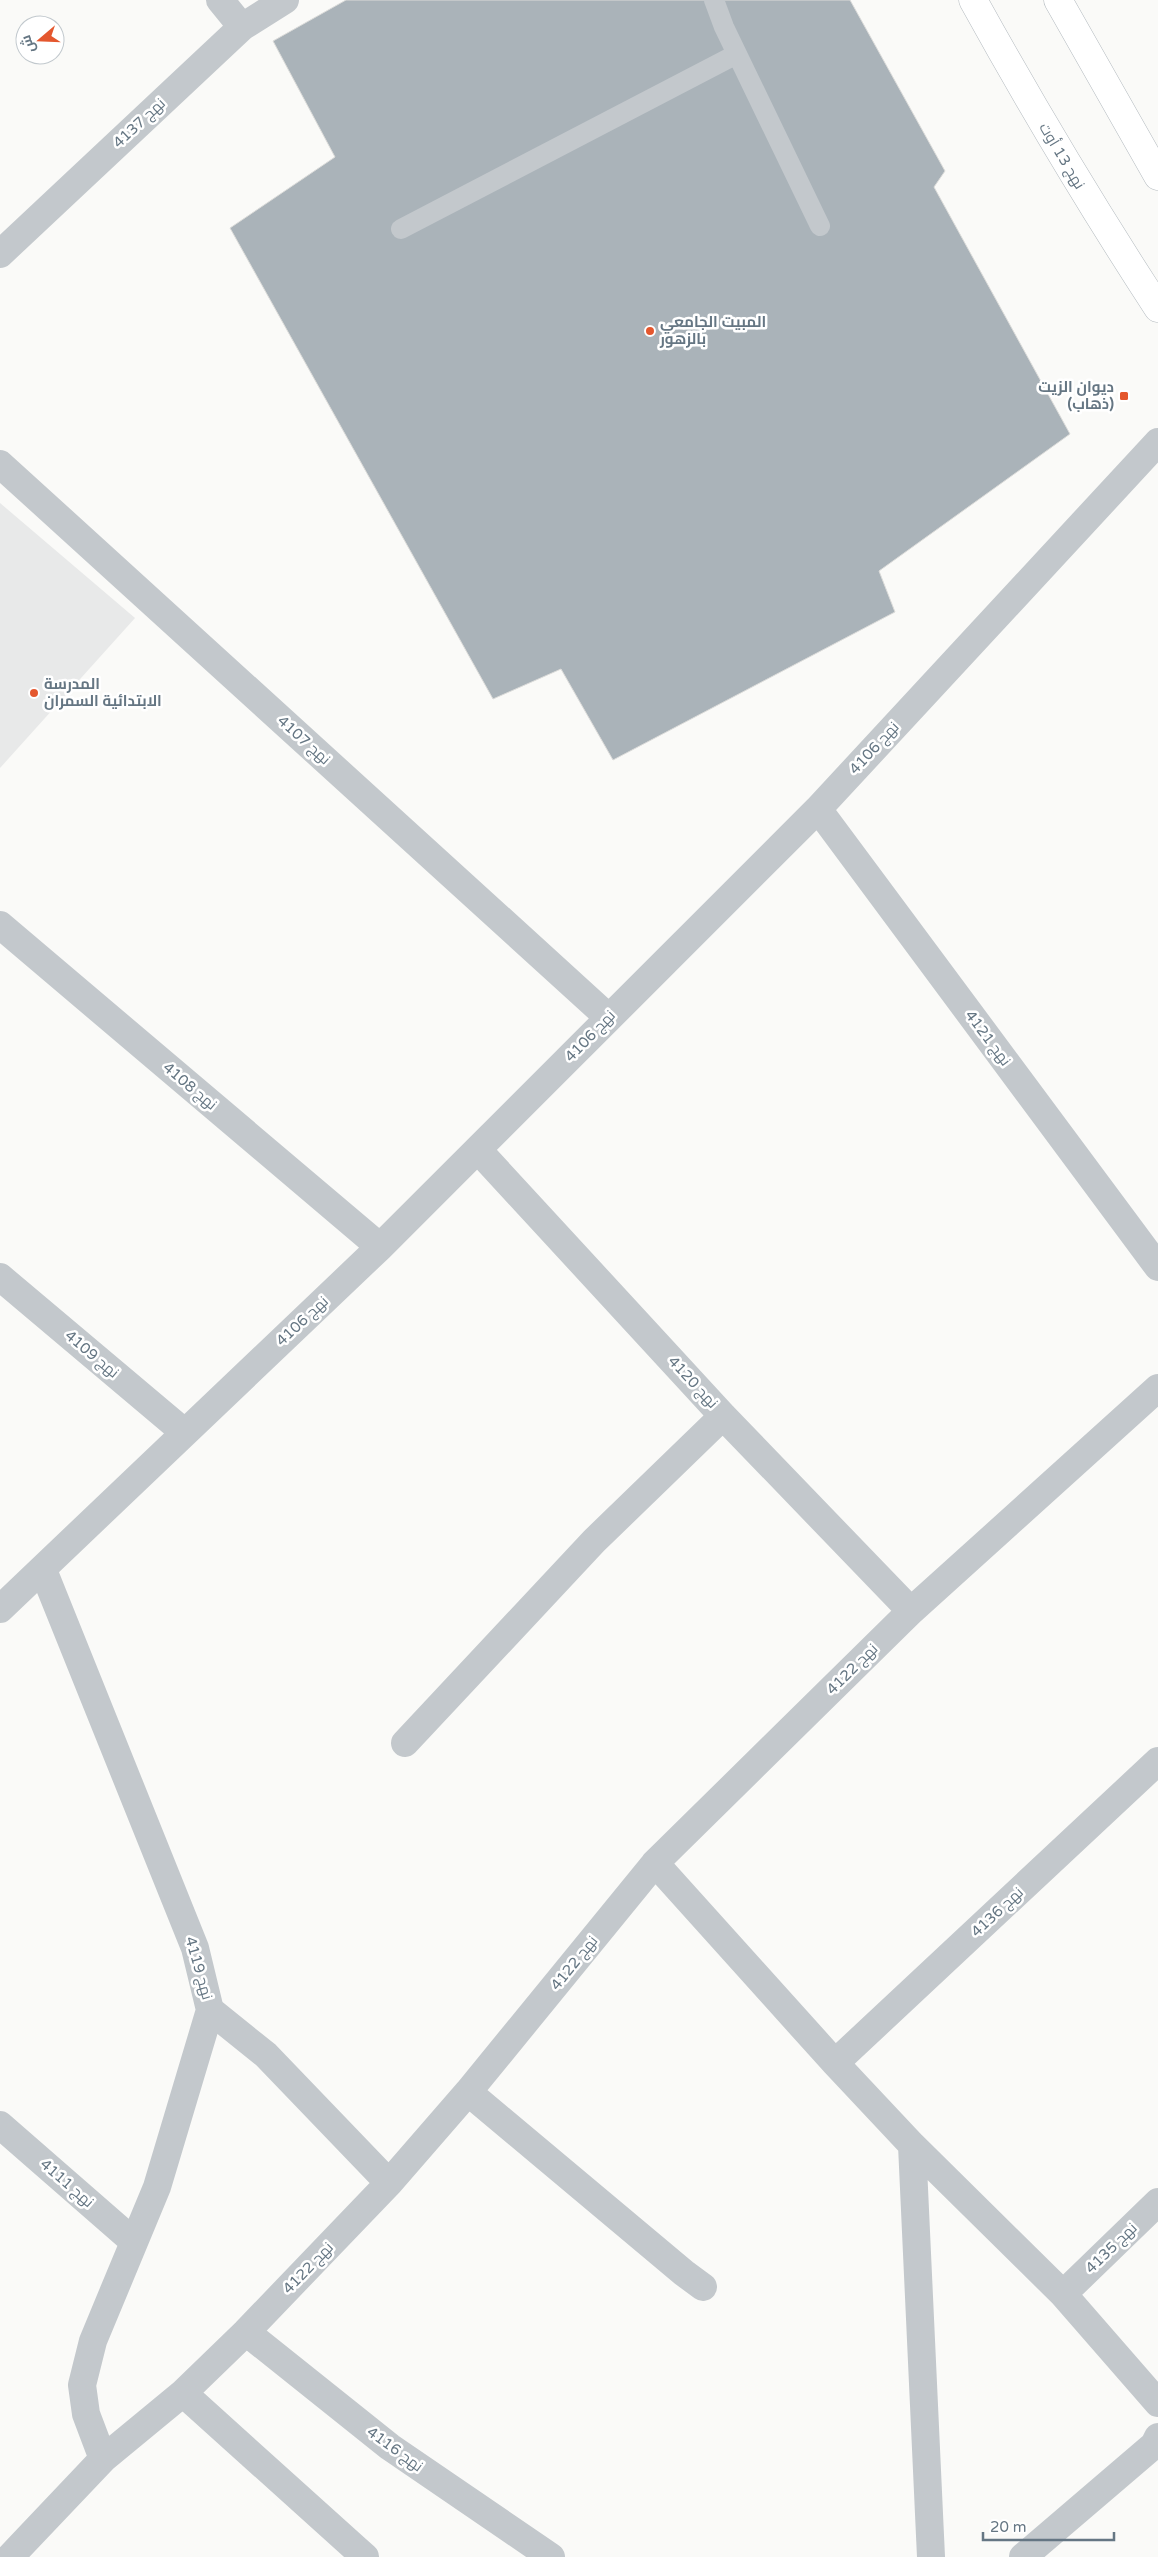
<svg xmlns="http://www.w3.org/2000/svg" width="1158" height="2557" font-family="'Varela Round',Cairo,sans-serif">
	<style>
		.built { fill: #e8e9e9 }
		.building { fill: #aab3b9; stroke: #dcdcda }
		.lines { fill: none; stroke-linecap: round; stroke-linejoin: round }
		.secondary-casing { stroke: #b3babf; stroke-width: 29 }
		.service { stroke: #c3c8cc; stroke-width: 20 }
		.minor { stroke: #c3c8cc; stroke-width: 28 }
		.secondary { stroke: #fff; stroke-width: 28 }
		.poi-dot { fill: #e4572e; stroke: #fff; stroke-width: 2 }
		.labels { text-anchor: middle; stroke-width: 5; stroke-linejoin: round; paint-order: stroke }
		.street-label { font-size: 15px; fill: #657683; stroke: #fff }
		.poi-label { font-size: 15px; font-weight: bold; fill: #657683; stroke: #fff; text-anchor: start }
	</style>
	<rect width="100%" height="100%" fill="#fafaf8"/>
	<path class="built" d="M0,503L135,618L0,768Z"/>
	<path class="building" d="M346,0H850L945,171L934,187L1070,434L879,571L895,612L613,760L561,669L493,699L230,228L335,157L273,41Z"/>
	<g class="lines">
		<g class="secondary-casing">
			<path id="secondary" d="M973,0C1031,105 1092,207 1158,308
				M1058,0L1158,176"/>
		</g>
		<path class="service" d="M714,0L724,27L820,226
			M401,229L737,54"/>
		<path class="minor" d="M220,0L242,27
			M0,254L242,27L285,0
			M0,464L608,1017
			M818,809L1158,1267
			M0,925L380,1247
			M478,1150L723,1416L911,1611
			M0,1277L184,1432
			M43,1570L195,1948L210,2010L157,2187L93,2341L82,2385L86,2414L103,2459
			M0,1609L380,1247L818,809L1158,442
			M405,1743L594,1541L723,1416
			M655,1863L835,2063L912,2145L1063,2294L1158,2403
			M210,2010L266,2055L389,2183
			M835,2063L1158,1761
			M468,2092L684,2273L703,2287
			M0,2125L133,2241
			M912,2145L931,2557
			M1063,2294L1158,2202
			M246,2332L390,2447L551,2557
			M183,2393L365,2557
			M10,2557L103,2459L183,2393L246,2332L389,2183L468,2092L655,1863L911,1611L1158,1388
			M1023,2557L1154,2445L1158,2437"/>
		<use href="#secondary" class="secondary"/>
	</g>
	<g class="poi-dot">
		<circle cx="650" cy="331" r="5"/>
		<rect x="1119" y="391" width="10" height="10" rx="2.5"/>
		<circle cx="34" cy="693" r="5"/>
	</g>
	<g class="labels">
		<g class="street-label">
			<text transform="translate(139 123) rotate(-43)" y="5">نهج 4137</text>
			<text transform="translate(1062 156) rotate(59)" y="5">نهج 13 أوت</text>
			<text transform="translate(304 740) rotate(42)" y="5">نهج 4107</text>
			<text transform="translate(874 748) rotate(-47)" y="5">نهج 4106</text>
			<text transform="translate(590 1036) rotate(-46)" y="5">نهج 4106</text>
			<text transform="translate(988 1038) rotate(53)" y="5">نهج 4121</text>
			<text transform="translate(190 1086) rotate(40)" y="5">نهج 4108</text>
			<text transform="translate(302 1321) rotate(-43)" y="5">نهج 4106</text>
			<text transform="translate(92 1354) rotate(40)" y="5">نهج 4109</text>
			<text transform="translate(693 1382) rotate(47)" y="5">نهج 4120</text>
			<text transform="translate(852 1669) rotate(-45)" y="5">نهج 4122</text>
			<text transform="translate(997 1912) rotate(-43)" y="5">نهج 4136</text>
			<text transform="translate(574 1963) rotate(-51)" y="5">نهج 4122</text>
			<text transform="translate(199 1968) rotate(74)" y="5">نهج 4119</text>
			<text transform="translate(67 2183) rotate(41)" y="5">نهج 4111</text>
			<text transform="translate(1111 2248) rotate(-44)" y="5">نهج 4135</text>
			<text transform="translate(308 2268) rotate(-46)" y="5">نهج 4122</text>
			<text transform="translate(395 2449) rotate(36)" y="5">نهج 4116</text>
		</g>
		<g class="poi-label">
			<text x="660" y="327">المبيت الجامعي<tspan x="660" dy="17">بالزهور</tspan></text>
			<text x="1114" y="392" text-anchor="end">ديوان الزيت<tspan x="1114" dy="17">(ذهاب)</tspan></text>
			<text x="44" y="689">المدرسة<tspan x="44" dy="17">الابتدائية السمران</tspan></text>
		</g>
	</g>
	<g transform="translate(40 40) rotate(251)"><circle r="24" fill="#ffffff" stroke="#c1c8cd"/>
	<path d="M0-4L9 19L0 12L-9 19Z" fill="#e4572e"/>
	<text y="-8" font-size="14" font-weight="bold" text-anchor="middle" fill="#657683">ش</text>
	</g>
	<path d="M983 2532v8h131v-8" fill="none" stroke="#657683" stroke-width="2.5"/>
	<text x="990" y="2532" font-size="15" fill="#657683" stroke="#ffffff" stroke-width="4" paint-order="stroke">20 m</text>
</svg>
